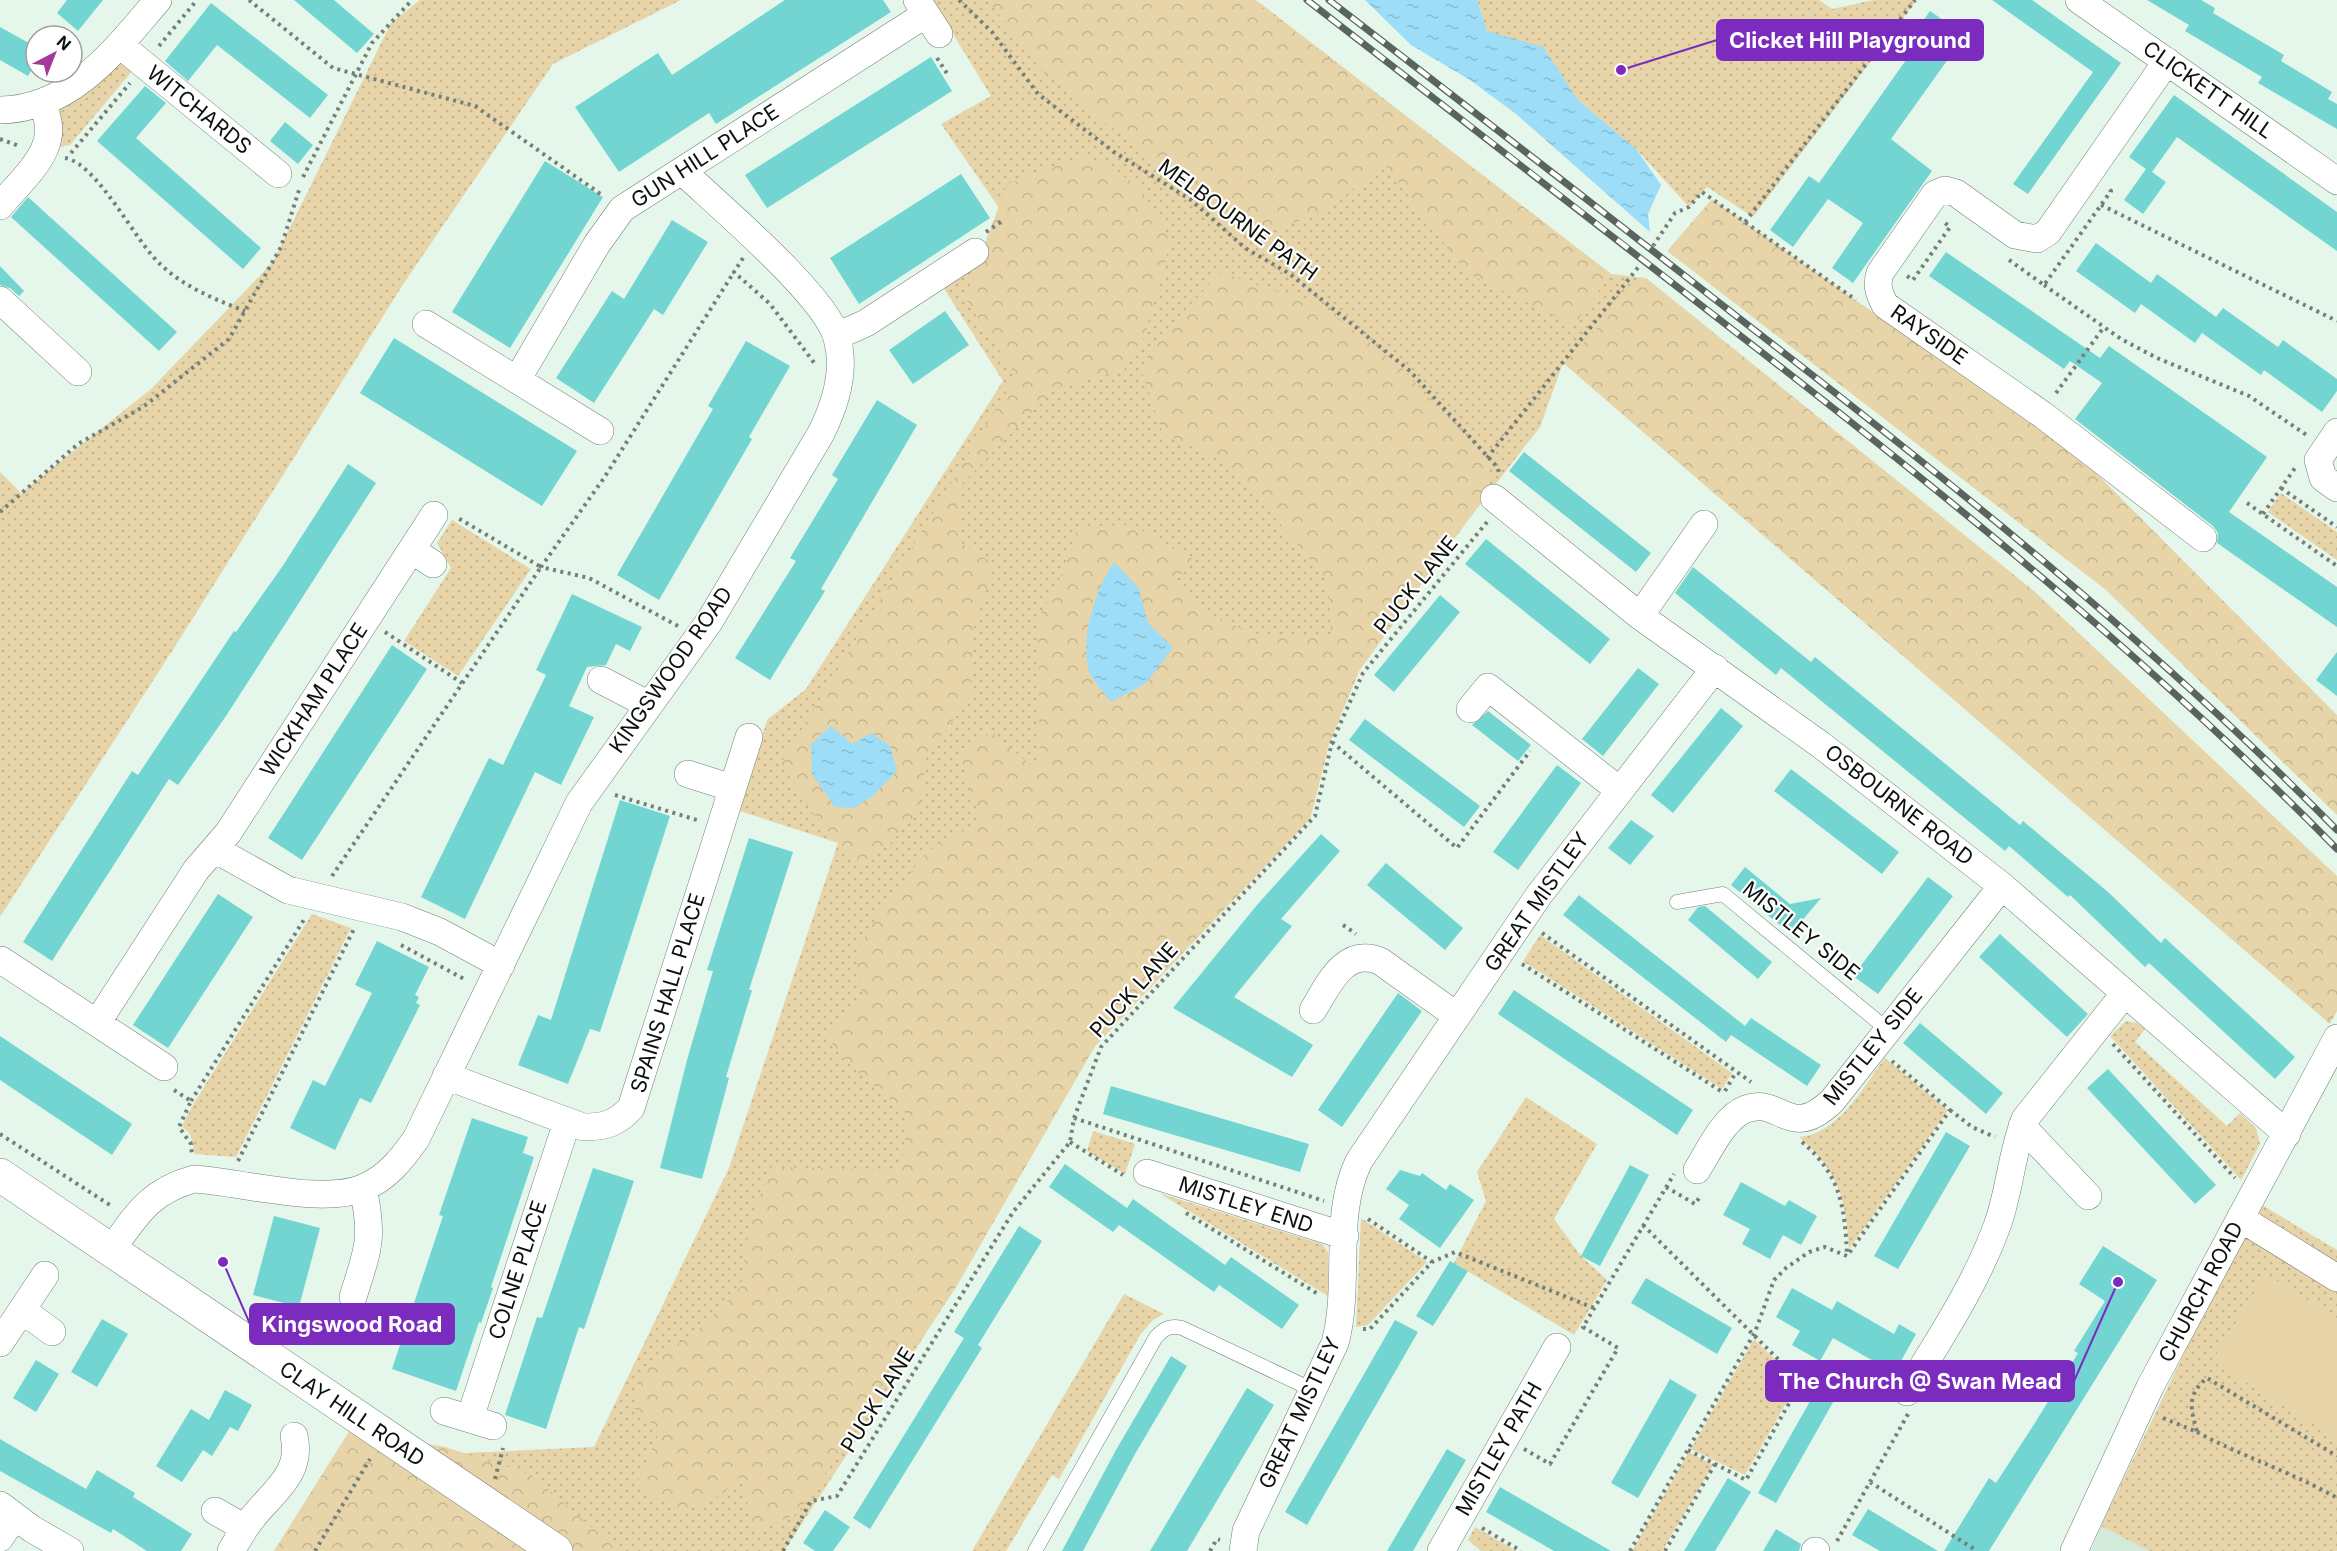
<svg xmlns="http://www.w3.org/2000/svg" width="2337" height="1551" font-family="Inter,sans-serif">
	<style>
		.built { fill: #d1eada }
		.grass { fill: url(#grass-dots) }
		.forest { fill: url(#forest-crowns) }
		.pitch { fill: #e7d4a8 }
		.water { fill: url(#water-ripples) }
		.building { fill: #72d5d1 }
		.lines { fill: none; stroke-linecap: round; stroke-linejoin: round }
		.lane-casing { stroke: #708075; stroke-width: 15 }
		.street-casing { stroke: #708075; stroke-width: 28 }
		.secondary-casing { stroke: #708075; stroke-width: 34 }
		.path { stroke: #748078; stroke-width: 4; stroke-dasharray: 3 4.5; stroke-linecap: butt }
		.lane { stroke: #fff; stroke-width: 14 }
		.street { stroke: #fff; stroke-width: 27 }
		.secondary { stroke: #fff; stroke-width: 33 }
		.rail-casing { stroke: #5a645e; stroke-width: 7 }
		.rail { stroke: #fff; stroke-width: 4.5; stroke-dasharray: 14; stroke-linecap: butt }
		.labels { text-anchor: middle; stroke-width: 4.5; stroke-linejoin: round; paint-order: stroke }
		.street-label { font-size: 21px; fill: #0b110d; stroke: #fff }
		.leader { fill: none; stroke: #7b2cbf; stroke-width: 2 }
		.callout-dot { fill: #7b2cbf; stroke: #fff; stroke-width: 2 }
		.callout { fill: #7b2cbf; stroke: #7b2cbf; stroke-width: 2 }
		.callout-label { font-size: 22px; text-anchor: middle; font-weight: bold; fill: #fff }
	</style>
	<defs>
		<pattern id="grass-dots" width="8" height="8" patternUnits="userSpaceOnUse" patternTransform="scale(1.5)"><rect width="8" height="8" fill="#e7d4a8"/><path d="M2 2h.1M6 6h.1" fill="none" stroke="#c5b58f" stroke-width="1.8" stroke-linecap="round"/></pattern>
		<pattern id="forest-crowns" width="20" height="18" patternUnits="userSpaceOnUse" patternTransform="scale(1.5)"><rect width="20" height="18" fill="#e7d4a8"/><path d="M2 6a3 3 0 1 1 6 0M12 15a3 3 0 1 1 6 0" fill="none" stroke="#c5b58f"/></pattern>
		<pattern id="water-ripples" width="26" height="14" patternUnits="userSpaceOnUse" patternTransform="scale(1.5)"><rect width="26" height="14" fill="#9dddf8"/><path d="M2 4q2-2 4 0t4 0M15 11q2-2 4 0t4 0" fill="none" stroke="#86bdd3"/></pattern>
	</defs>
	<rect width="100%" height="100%" fill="#e5f7eb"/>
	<path class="built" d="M2101,1526L2149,1551H2091Z"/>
	<path class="grass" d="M420,0H681L553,64L404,283L174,648L0,917V472L21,493L151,389L273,262L391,23Z
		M932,0H1256L1611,274L1646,278L1563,363L1540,427L1458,533L1359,671L1329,744L1310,819L1095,1046L956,1287L784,1551H614L464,1453L594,1447L729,1168L838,843L740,811L767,720L806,689L1003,381L943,287L1018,235L941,124L991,96Z
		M1477,0H1819L1832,9L1873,0H1917L1753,217L1707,187L1689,207L1637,150L1578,100L1487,31Z
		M121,63L133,70L70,145L59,147L56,112L60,107L115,65Z
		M2281,493L2337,532V560L2268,512Z
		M452,520L531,569L458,676L404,641L451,568L437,543Z
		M312,914L351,928L236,1157L195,1154L190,1134L182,1126L194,1103Z
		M1540,935L1732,1073L1722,1089L1523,961Z
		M2126,1021L2137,1023L2145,1029L2135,1042L2227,1126L2240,1113L2256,1128L2260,1144L2241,1180L2110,1036Z
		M1885,1058L1948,1110L1849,1249C1846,1198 1839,1172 1799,1137C1839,1134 1863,1087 1885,1058Z
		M1526,1097L1597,1144L1554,1219L1581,1256L1607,1280L1574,1335L1454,1263L1486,1201L1477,1172Z
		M1093,1131L1135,1144L1125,1174L1087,1151Z
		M1159,1193L1322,1244L1328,1252V1296Z
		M2257,1202L2337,1250V1551H2149L2101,1526Z
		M1361,1218L1427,1262L1368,1325L1356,1327Z
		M1124,1294L1164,1314L1153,1320L1140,1335L1059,1479L1052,1475L1006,1551H972Z
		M1754,1339L1798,1382L1745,1475L1691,1449Z
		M1689,1452L1713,1465L1662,1551H1632Z
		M1475,1527L1516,1551H1481L1468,1540Z"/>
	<path class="forest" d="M988,0H1253L1611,274L1574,325L1466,273L1384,163L1331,208L1255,238L1148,157L1040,69Z
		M1086,155L1138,185L1171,240L1144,338L1124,370L1054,389L959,487V542L995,565L973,629L971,698L927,753L919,811L890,844L858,865L815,816L781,763L1016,376L965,298L1007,184Z
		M1712,199L2083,460L2337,715V815L2106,590L1667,251Z
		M1221,272L1250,283L1320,304L1400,366L1488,465L1484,498L1359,671L1329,744L1310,819L1095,1046L956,1287L797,1514L755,1531L740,1477L720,1496L682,1511L635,1487L660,1431L634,1408L643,1368L699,1329L741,1287L749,1226L771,1167L900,1170L909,1116L855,1070L827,1038L864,1000L855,954L880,911L926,853L980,821L959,751L992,732L1040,773L1038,619L1062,574L1078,526L1132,525L1195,560L1175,581L1205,615L1268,638L1331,634L1328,581L1229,463L1163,434L1141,370L1170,326Z
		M1646,278L2034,591L2337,876V1011L2330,1024L1563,363Z
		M350,1430L445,1447L530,1474L619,1551H274Z"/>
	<path class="pitch" d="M2266,1274L2337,1318V1439L2212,1361Z"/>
	<path class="water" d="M1365,0H1477L1487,31L1543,47L1578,100L1637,150L1661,185L1648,214L1650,232L1516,114L1470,80L1411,45Z
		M1114,562L1138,587L1148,623L1173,648L1146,683L1111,702C1105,693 1092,681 1089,671C1080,636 1095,592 1114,562Z
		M831,726L852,744L871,733L890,746L897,771L873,796L854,808L835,807L812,774L811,744Z"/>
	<path class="building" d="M67,0H103L78,31L57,13Z
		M294,0H334L374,34L357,53Z
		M785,0H883L891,12L716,124L709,113L619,172L575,107L658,53L672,75Z
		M1992,0H2032L2121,63L2028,194L2013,184L2093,72Z
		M2147,0H2201L2215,8L2213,13L2284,55L2281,61L2332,92L2328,99L2337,104V129L2258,83L2262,77L2185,31L2189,25Z
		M211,3L328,95L310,118L217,45L188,81L165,61Z
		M1930,11L1956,29L1947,42L1956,48L1891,139L1932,171L1853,283L1832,268L1863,223L1828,199L1793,247L1770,230L1809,176L1819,183L1923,36L1916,31Z
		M0,27L36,47V61L28,76L0,60Z
		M931,57L952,91L767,208L745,175Z
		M145,86L166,103L136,138L261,248L243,269L97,141Z
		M2174,95L2337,212V251L2177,137L2152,172L2166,182L2143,214L2124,200L2146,169L2129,157Z
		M285,122L313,145L298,164L270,141Z
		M545,161L603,197L510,348L452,312Z
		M961,174L990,218L859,304L830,258Z
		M28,197L177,332L159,351L11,217Z
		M672,220L708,242L663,315L654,309L594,403L556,378L612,291L624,299Z
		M2096,243L2151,283L2157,274L2216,317L2223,308L2278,347L2283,340L2337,379V391L2322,412L2264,370L2261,375L2202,333L2195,343L2141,304L2135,313L2076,271Z
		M1946,252L2100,358L2109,346L2267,457L2229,512L2337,587V627L2217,543L2218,533L2213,526L2075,419L2102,383L2070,361L2064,369L1929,276Z
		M0,266L24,291L19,296L10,288L0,285Z
		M945,311L969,345L913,384L889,350Z
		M394,338L577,451L542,506L360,393Z
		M746,341L790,366L749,437L752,439L659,600L617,575L713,409L708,406Z
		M877,400L917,425L821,589L825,591L770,680L735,658L796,561L790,558L838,479L832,475Z
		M1524,452L1651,553L1636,572L1509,471Z
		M348,464L376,483L226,716L178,785L169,779L52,961L23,942L132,771L138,775L234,631L236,632L282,567Z
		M1486,539L1610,639L1590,664L1465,564Z
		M1693,567L1811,662L1815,657L2020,825L2023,821L2108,892L2161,943L2165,938L2295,1057L2275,1079L2149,963L2145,967L2070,895L2068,897L2009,846L2005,851L1781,668L1776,675L1675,593Z
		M572,594L642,627L630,651L616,644L606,665L587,667L569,706L594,717L561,785L535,772L465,919L421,897L489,758L503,765L546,675L536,670Z
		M1440,595L1460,612L1394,692L1374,675Z
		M392,645L427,669L302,860L268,838Z
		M2337,652V696L2316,680Z
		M1638,668L1659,684L1603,756L1582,739Z
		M1721,708L1743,726L1673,813L1651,795Z
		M1488,711L1531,745L1518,761L1472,725Z
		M1365,719L1480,806L1464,827L1349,740Z
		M1557,765L1581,783L1518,870L1493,852Z
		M1791,769L1899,852L1882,874L1774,791Z
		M620,800L670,816L600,1032L590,1029L568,1084L518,1065L538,1015L551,1020Z
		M1631,820L1654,836L1630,865L1608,848Z
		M1321,834L1340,851L1281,919L1292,926L1234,997L1313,1045L1292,1077L1173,1008L1257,905Z
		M749,838L793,852L749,990H752L726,1077L729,1078L702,1179L660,1168L687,1060L713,971L707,970Z
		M1386,863L1463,928L1445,950L1367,885Z
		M1745,867L1790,904L1821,898L1791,934L1731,885Z
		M1928,877L1953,896L1878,994L1853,976Z
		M218,894L253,917L168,1048L133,1025Z
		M1579,895L1745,1026L1751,1018L1821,1065L1807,1086L1731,1035L1726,1042L1563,915Z
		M1705,906L1772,962L1758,979L1688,920L1698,907Z
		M2000,934L2088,1014L2067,1037L1979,957Z
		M377,941L429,967L415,995L419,997L416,1003L420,1005L371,1103L360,1098L335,1150L290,1128L313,1080L325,1086L372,993L355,985Z
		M1514,990L1693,1110L1677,1135L1498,1014Z
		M1398,993L1422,1011L1342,1127L1318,1110Z
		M1920,1023L2003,1093L1986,1114L1903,1043Z
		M0,1036L132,1124L112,1155L0,1080Z
		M2108,1069L2216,1185L2195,1204L2087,1088Z
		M1111,1086L1309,1144L1300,1172L1103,1114Z
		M472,1118L528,1137L523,1153L534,1157L491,1287L493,1288L481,1323L479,1322L456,1391L392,1369L443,1216L439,1215Z
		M1946,1132L1970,1146L1898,1269L1874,1256Z
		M1065,1164L1127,1208L1133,1199L1225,1265L1231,1257L1299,1305L1282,1329L1219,1285L1214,1292L1119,1225L1113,1232L1049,1187Z
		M1630,1165L1649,1175L1600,1266L1581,1256Z
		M593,1168L634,1181L584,1329L579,1327L546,1429L505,1415L537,1317L542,1318Z
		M1400,1170L1420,1176L1422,1173L1446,1190L1450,1184L1474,1200L1440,1248L1399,1219L1409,1205L1386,1189Z
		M1741,1182L1785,1206L1789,1200L1817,1216L1801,1245L1783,1235L1770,1259L1742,1244L1750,1229L1723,1215Z
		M274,1216L320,1228L299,1307L253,1295Z
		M1019,1226L1042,1241L978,1345L982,1348L870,1529L853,1518L964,1338L954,1332Z
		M2103,1246L2157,1280L1989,1551H1944L1989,1478L1996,1483L2031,1429L2078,1353L2074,1351L2105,1301L2079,1284Z
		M1450,1261L1468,1271L1433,1326L1416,1316Z
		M1646,1278L1732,1328L1717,1354L1631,1303Z
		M1792,1288L1832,1310L1837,1301L1894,1334L1899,1324L1916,1334L1881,1397L1864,1387L1877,1363L1833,1338L1820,1361L1792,1345L1800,1331L1776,1317Z
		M102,1319L128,1334L97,1387L71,1372Z
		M1395,1320L1418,1332L1307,1525L1285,1512Z
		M1171,1356L1187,1366L1135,1454L1083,1551H1062L1116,1450Z
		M36,1360L59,1374L36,1412L13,1398Z
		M1670,1379L1697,1395L1638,1498L1611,1483Z
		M1822,1380L1840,1390L1776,1503L1758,1493Z
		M1247,1388L1274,1405L1187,1551H1150Z
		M225,1390L252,1405L238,1431L230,1427L212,1456L203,1450L182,1482L156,1466L191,1409L209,1420Z
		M0,1439L86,1489L97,1470L135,1493L133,1497L192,1534L181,1551H147L113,1529L111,1533L0,1471Z
		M1447,1449L1466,1460L1413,1551H1387Z
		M1728,1478L1751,1492L1715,1551H1684Z
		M1500,1487L1611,1551H1554L1486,1512Z
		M1868,1509L1938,1551H1880L1852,1535Z
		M825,1510L850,1527L833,1551H815L803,1543Z
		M1776,1529L1801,1544L1799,1551H1763Z"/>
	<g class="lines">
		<g class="lane-casing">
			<path id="lane" d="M1677,902L1723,894L1888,1030
				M1035,1551L1156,1337C1165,1328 1170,1325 1182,1328L1313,1390"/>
		</g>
		<g class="street-casing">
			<path id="street" d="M917,0L939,34
				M2079,0L2337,181
				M120,45L278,174
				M2167,61L2048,232L2037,239L2015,235L1956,193L1945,190L1935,194L1880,273C1876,286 1879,293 1885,305L2043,415L2203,538
				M0,110C72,109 115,50 158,0
				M0,206C25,175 66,145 41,104
				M0,300L78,372
				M426,324L600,431
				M837,336L866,323L975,252
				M517,380L597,244L622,209L926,14
				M2337,432L2318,460L2323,478L2337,488
				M1494,498L1640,616L1821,745L2002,886L2287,1134
				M412,550L433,564
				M1640,616L1704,524
				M601,680L649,705
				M1470,709L1488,687L1619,790
				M688,774L732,788
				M216,850L288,890L402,917L440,932L501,965
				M1,960L164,1067
				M1313,1010C1329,984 1344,947 1380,961L1457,1016
				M97,1023L196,870L228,833L434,515
				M446,1076L583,1127C605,1127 616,1124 631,1108L749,737
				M2022,1126L2088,1196
				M1697,1170C1709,1151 1724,1117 1746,1109C1781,1096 1789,1142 1832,1101L2002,886
				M1147,1173L1345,1236
				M2240,1218L2337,1278
				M112,1249C137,1214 150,1191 194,1179C240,1182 322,1205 363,1188C387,1178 402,1159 416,1139L579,803L709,622L820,435C835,406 846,370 837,338C826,296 717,204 682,171
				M353,1297C368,1249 374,1239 363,1188
				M22,1310L52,1332
				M0,1343L45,1275
				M1907,1392C1940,1338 1975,1286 1997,1226C2010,1191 2011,1154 2025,1119L2125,993
				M444,1411L493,1426
				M470,1418L567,1122
				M0,1505L32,1529L70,1551
				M215,1511L245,1528L231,1551
				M245,1528C265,1496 304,1478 294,1436
				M0,1538L14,1517
				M1243,1551L1246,1531L1335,1343C1351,1285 1332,1216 1359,1161L1539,895L1715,668
				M1441,1551L1557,1347
				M1815,1551H1816
				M2074,1551L2150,1387L2337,1038"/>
		</g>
		<g class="secondary-casing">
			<path id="secondary" d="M0,1175L556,1551"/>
		</g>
		<path class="path" d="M249,0L333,68L475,106L602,195
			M959,0L992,32L1038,94L1114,152L1191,200L1245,248L1290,274L1410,371L1498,468L1499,474
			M159,46L197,0
			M937,58L948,75
			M0,139L19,146
			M71,153L130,83
			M65,158C97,163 135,241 160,264C184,287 214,299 245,311
			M303,177L372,43L412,0
			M2101,205L2337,321
			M1745,222L1915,0
			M986,232L1002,221
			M1653,246L1675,213L1689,207L1702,192L1856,300
			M743,258L734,272L770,304L815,364
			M2009,260L2044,285L2111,191L2108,188
			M1907,276L1913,280L1950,227L1945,223
			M2044,285L2121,339L2157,358L2249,396L2308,436
			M2056,393L2104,327
			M1487,458L1640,265
			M2281,488L2337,527
			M2247,503L2337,566
			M0,512L78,444L143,407L229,339L281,247L300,187
			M2263,514L2295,468
			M678,626L589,578L541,567L604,478L734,272
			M385,632L462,683
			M1332,742L1457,848L1530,751
			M615,795L697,820
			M332,876L541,567L458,518
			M1343,925L1356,934
			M1542,933L1751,1082
			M401,945L466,980
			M1522,964L1724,1093
			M2113,1044L2235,1178
			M174,1090L191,1101L179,1127L191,1144L192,1156
			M1725,1091L1736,1072
			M191,1101L305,918
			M1950,1110L1972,1127L1995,1137
			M1074,1118L1324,1201
			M0,1134L113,1207
			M1070,1142L1123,1175
			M1802,1142C1841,1175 1845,1208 1847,1256
			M238,1161L354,929
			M1666,1187L1695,1204L1701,1195
			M1186,1213L1318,1294
			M1368,1219L1432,1262
			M1643,1225L1801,1382L1746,1480L1688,1450
			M1363,1329H1370L1432,1262L1455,1252L1594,1308
			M2163,1418L2197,1432C2191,1409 2186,1395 2207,1378L2337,1456
			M2197,1432C2243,1457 2292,1472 2337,1498
			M1524,1449L1550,1464L1618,1348L1583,1327L1674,1174
			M495,1479L503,1448
			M1870,1482L1977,1551
			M1482,1528L1521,1551
			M1837,1541L1908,1414
			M315,1551L370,1459
			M783,1551L811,1501L837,1496L1013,1212L1070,1142L1074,1118L1101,1047L1315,816L1332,742L1363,673L1487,522
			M1210,1551L1217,1539L1220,1540
			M1630,1551L1755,1332L1774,1280L1786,1268L1809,1252L1825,1247L1847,1256L1950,1110L1892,1061
			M1665,1551L1715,1464"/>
		<use href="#lane" class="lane"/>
		<use href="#street" class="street"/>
		<use href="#secondary" class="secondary"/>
		<g class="rail-casing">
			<path id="rail" d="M1307,0C1452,112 1597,224 1742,337C1949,497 2153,662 2337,849
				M1329,0C1468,107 1606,214 1744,322C1950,481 2154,644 2337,830"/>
		</g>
		<use href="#rail" class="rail"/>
	</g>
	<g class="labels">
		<g class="street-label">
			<text transform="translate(2208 90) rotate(35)" y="7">CLICKETT HILL</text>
			<text transform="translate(199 110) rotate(39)" y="7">WITCHARDS</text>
			<text transform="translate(705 156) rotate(-33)" y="7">GUN HILL PLACE</text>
			<text transform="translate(1238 220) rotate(36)" y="7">MELBOURNE PATH</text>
			<text transform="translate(1929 335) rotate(35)" y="7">RAYSIDE</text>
			<text transform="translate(1416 585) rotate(-51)" y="7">PUCK LANE</text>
			<text transform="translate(671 670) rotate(-55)" y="7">KINGSWOOD ROAD</text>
			<text transform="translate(314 700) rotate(-57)" y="7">WICKHAM PLACE</text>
			<text transform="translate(1899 805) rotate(38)" y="7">OSBOURNE ROAD</text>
			<text transform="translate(1537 902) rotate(-55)" y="7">GREAT MISTLEY</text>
			<text transform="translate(1801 931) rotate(39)" y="7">MISTLEY SIDE</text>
			<text transform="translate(1134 990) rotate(-48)" y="7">PUCK LANE</text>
			<text transform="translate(668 993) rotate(-73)" y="7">SPAINS HALL PLACE</text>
			<text transform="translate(1873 1047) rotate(-51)" y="7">MISTLEY SIDE</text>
			<text transform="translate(1246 1205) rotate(18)" y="7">MISTLEY END</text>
			<text transform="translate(518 1270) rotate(-72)" y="7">COLNE PLACE</text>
			<text transform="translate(2201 1292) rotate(-62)" y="7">CHURCH ROAD</text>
			<text transform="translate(878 1400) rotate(-58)" y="7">PUCK LANE</text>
			<text transform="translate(1300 1413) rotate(-65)" y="7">GREAT MISTLEY</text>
			<text transform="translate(352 1414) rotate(34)" y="7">CLAY HILL ROAD</text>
			<text transform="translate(1499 1449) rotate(-60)" y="7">MISTLEY PATH</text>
		</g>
	</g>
	<path class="leader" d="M1621 70L1717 40M223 1262L250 1324M2118 1282L2074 1381"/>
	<g class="callout-dot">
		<circle cx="1621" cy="70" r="6"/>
		<circle cx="223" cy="1262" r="6"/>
		<circle cx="2118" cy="1282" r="6"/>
	</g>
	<g class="callout">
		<rect x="1717" y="20" width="266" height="40" rx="6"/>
		<rect x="250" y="1304" width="204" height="40" rx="6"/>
		<rect x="1766" y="1361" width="308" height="40" rx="6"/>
	</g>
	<g class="callout-label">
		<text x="1850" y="48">Clicket Hill Playground</text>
		<text x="352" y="1332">Kingswood Road</text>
		<text x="1920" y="1389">The Church @ Swan Mead</text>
	</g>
	<g transform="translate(54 54) rotate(42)"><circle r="28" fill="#ffffff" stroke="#9da09e" stroke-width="1.5"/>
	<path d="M0-4.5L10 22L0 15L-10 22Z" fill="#a3399a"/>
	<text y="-9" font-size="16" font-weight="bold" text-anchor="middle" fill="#0b110d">N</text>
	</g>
</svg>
